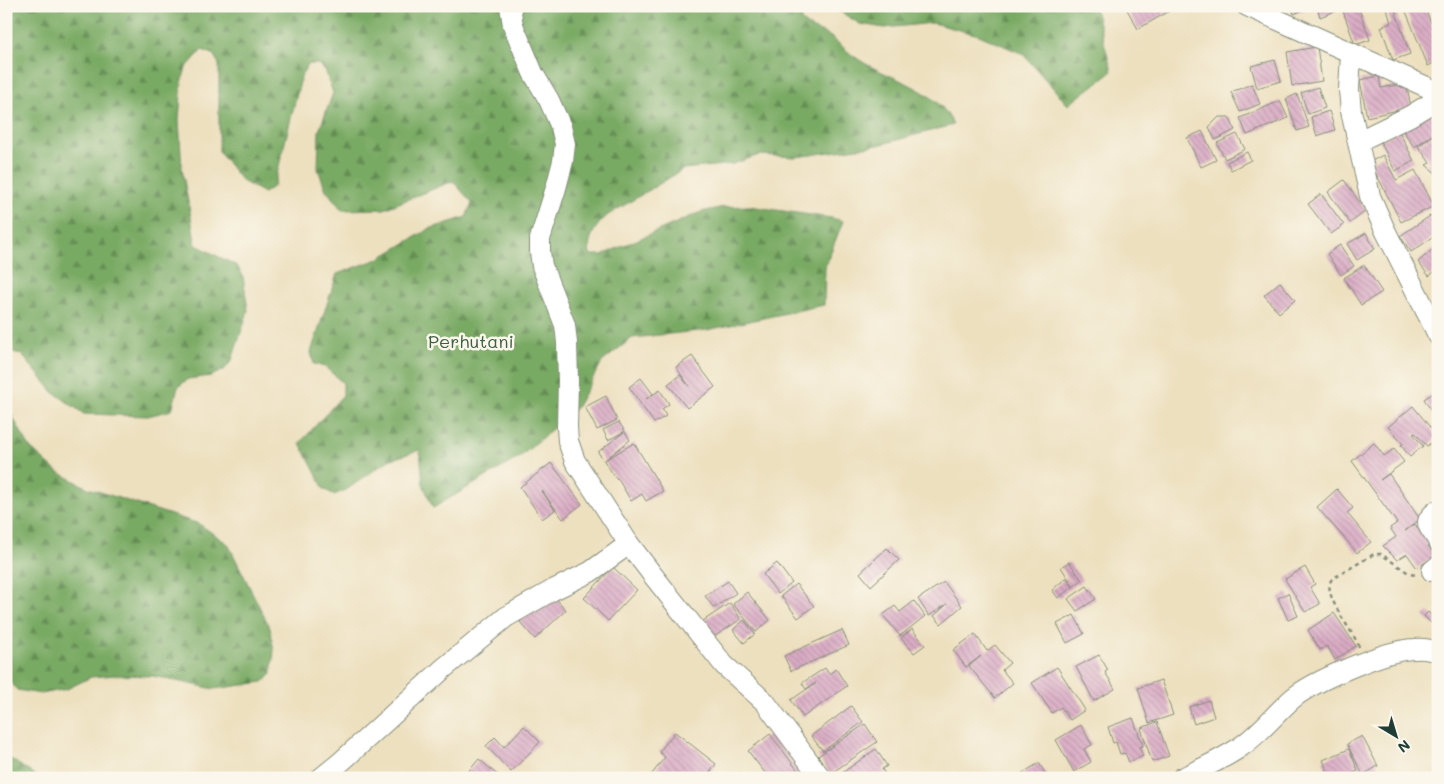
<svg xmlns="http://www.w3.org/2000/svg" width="1444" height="784" font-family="Mali,sans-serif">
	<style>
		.forest { fill: url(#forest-firs); stroke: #4c744c }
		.building { fill: url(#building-back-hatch) }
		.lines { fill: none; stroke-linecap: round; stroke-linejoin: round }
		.minor-casing { stroke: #868e7a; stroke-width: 22 }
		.path { stroke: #868e7a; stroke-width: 2.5; stroke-dasharray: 4 4; stroke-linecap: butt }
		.minor { stroke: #fff; stroke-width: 20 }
		.labels { text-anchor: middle; stroke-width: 5; stroke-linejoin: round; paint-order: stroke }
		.park-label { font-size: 18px; fill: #3d5f44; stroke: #fbf7ec }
	</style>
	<defs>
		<pattern id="forest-firs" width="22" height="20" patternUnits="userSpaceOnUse" patternTransform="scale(1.25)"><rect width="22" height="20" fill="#79aa64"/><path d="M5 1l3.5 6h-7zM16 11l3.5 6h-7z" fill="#638c53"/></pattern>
		<pattern id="building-back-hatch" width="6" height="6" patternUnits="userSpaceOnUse" patternTransform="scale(1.25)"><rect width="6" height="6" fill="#daabc5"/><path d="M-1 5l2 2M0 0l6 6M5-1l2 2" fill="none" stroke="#b08ca1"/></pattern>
	</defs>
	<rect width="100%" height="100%" fill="#fbf7ec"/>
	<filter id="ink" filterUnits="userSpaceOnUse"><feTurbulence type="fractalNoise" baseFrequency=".02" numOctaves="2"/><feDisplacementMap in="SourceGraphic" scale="10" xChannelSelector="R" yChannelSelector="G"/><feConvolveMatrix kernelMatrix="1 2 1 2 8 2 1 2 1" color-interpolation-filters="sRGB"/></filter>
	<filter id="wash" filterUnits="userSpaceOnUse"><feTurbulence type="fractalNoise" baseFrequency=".0096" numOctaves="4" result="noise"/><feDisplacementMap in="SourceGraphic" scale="20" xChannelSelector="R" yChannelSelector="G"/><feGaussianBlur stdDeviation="1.12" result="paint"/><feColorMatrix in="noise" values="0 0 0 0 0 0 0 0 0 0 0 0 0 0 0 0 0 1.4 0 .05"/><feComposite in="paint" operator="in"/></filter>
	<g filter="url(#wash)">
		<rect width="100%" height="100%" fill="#ede0bf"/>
		<path class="forest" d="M6,6H815L806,9L801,20C812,31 819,30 831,37C840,44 848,53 858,59C889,80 938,87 953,125L878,145L796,157L759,155L733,164L684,169L608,215C595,226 587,239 590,255H602L701,212L724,207L749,206L831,218L843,221L825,267L824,305L707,330L632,338L602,362L576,408L520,457L433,508L423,484L420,450L389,460L346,490L334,495L324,489L300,443L343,395V383L325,367L314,364L311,352L337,274L378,259L429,229L466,217L472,203L453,181L384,209L342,210L326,190L318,169L319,131L333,93L326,72L318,64H308L302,74L274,186L264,193L242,181L219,152V64L213,54L202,50L186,68L182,81L179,120L182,169L196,245L237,266L243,276L248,311L232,360L224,370L211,376L188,379L178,387L172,410L148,416L84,414L53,392L22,355L11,351L6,353Z
			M822,6H1094L1112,71L1068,105L1023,54L979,35L933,23L884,28L860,24L839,11Z
			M6,405L30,448L56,471L88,488L199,524L228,544L270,628L274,651L271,675L263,682L214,689L153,676L116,675L91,677L67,689L41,694L17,690L6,677Z
			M6,756L39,778H6Z"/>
		<g id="blocks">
			<path class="building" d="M1125,6H1178L1138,29Z
				M1291,6H1312L1294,14Z
				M1326,6H1336L1338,10L1320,17L1318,10Z
				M1355,6H1358L1370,40L1355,45L1343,11Z
				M1412,6H1424L1438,39V61L1428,66L1405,9Z
				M1394,7L1410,54L1393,60L1381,27L1391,23L1387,9Z
				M1317,47L1322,81L1292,86L1287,52Z
				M1275,60L1281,81L1257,88L1251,66Z
				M1379,76L1381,88L1406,83L1411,107L1367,117L1360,80Z
				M1252,84L1260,104L1240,112L1231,92Z
				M1318,87L1325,108L1308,114L1301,93Z
				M1297,94L1309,127L1297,131L1286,99Z
				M1280,101L1288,118L1247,135L1240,118Z
				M1438,104V131L1414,147L1402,129Z
				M1329,111L1335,130L1317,136L1311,117Z
				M1219,117H1229L1235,130L1215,140L1209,127Z
				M1202,131L1216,160L1201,167L1187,138Z
				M1399,131L1414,161L1395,171L1380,141Z
				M1438,132V175L1426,165L1430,163L1418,146Z
				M1237,134L1245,149L1225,159L1217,143Z
				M1247,152L1251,160L1231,170L1227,162Z
				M1383,155L1396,180L1415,170L1434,206L1401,222L1370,162Z
				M1344,180L1366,211L1350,223L1328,192Z
				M1321,194L1344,225L1331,234L1308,204Z
				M1433,214L1438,221V234L1411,252L1400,236Z
				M1366,233L1375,249L1357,260L1347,244Z
				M1340,245L1354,266L1341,275L1327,254Z
				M1438,245V269L1429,276L1418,262Z
				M1364,265L1382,292L1361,305L1344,278Z
				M1280,282L1295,300L1279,313L1264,295Z
				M692,356L715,387L687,408L668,384L680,375L689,386L676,367Z
				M641,378L653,394L646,399L660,390L669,404L662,409L666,416L654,423L629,387Z
				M1438,390V421L1424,399Z
				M606,396L617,420L597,430L585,407Z
				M1413,406L1438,437L1427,446L1415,433L1413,434L1423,446L1410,457L1401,445L1403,444L1388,427Z
				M619,422L630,440L605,460L634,443L663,491L646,501L642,494L631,501L618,479L617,480L598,452L624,432L608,440L603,430Z
				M1374,443L1384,456L1394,449L1404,462L1380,480L1389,474L1420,519L1405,531L1415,524L1435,556L1417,568L1407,554L1397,560L1383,546L1396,537L1390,528L1397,523L1352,461Z
				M551,463L582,504L563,519L542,491L555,510L542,519L520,487Z
				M1337,489L1353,508L1347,513L1371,542L1357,553L1317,507Z
				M887,548L899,560L871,586L860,573Z
				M1069,562L1082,580L1058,598L1052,590L1066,578L1073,586L1061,567Z
				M777,563L792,583L778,594L763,574Z
				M613,567L637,590L608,621L584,598Z
				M1305,567L1315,584L1310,587L1320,604L1305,612L1285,579Z
				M728,581L736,593L714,608L705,596Z
				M944,582L962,606L941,624L934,616L947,604L929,616L918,599Z
				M796,584L814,606L798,618L781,596Z
				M1087,586L1096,599L1077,611L1068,599Z
				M747,592L770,620L756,632L733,604Z
				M551,593L566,610L535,639L520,622Z
				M1288,593L1298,616L1288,620L1278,598Z
				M914,601L925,616L900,636L883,615L895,606L900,612Z
				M730,603L741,619L714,637L703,621Z
				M1428,612L1438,621L1433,625L1424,616Z
				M1334,613L1356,646L1335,660L1327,646L1320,650L1308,630Z
				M1074,615L1084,634L1067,643L1057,624Z
				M744,620L755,634L744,643L733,630Z
				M912,629L925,645L914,653L901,638Z
				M842,630L849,645L791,671L784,656Z
				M975,634L987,651L995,645L1010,663L1002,670L1013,683L995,698L969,666L981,656L966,667L953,650Z
				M1099,655L1108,670L1105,672L1115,689L1094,701L1076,667Z
				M1057,667L1085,710L1070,720L1061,707L1052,713L1032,683Z
				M825,668L829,674L836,669L847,686L803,717L791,700L816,683L806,689L802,683Z
				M1161,680L1173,715L1149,723L1138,688Z
				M1209,700L1214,717L1194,724L1189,707Z
				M851,706L863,722L823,751L811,736Z
				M1133,718L1143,746L1139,747L1143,756L1129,762L1125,753L1120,754L1116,742L1113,743L1108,727Z
				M1157,722L1169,756L1152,762L1141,728Z
				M865,724L877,742L830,774L818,756Z
				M1081,725L1092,745L1084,749L1091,762L1074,772L1056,740Z
				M524,726L540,742L511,772L486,746L495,737L504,747Z
				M675,732L716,764L706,778H649L665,757L659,752Z
				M770,734L796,768L804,778H769L748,751Z
				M1362,736L1378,766L1363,775L1347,744Z
				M876,749L887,766L882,769L887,778H835Z
				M1349,749L1358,771L1343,778H1330L1323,760Z
				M479,759L501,778H463Z
				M1039,763L1048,778H1023L1021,774Z"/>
		</g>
	</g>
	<g filter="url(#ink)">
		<use href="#blocks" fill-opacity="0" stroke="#868e7a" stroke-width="1"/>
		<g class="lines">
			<g class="minor-casing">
				<path id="minor" d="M510,6L513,25L533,73L549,100L561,127L565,144L563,161L556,188L540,239V252L542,266L565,325L567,343L568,381L567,427L568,441L575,461L629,544L655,578L724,665L765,702L821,778
					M1247,6L1438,92
					M1351,53L1349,90L1351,111L1370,196L1385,230L1438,335
					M1359,141L1410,116L1438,99
					M1438,510C1420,523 1430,526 1438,541
					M1432,571L1438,566
					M321,778L342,761L444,668L506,617L553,590L590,572L629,544
					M1182,778C1201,769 1221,760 1239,748C1260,734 1274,715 1292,699C1313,681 1388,649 1415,649C1422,648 1430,650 1438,651"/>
			</g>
			<path class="path" d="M1359,647C1354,631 1320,594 1332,579L1374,554H1381L1410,574L1416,575"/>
			<use href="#minor" class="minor"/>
		</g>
	</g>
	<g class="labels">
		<g class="park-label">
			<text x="471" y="348">Perhutani</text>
		</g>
	</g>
	<rect width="1444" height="784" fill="none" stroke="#fbf7ec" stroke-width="25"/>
	<g transform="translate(1396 736) rotate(142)" stroke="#fbf7ec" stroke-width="4" paint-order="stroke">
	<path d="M0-4L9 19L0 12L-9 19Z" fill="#1f3d34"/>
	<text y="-8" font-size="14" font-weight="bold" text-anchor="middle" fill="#1f3d34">N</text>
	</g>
</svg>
